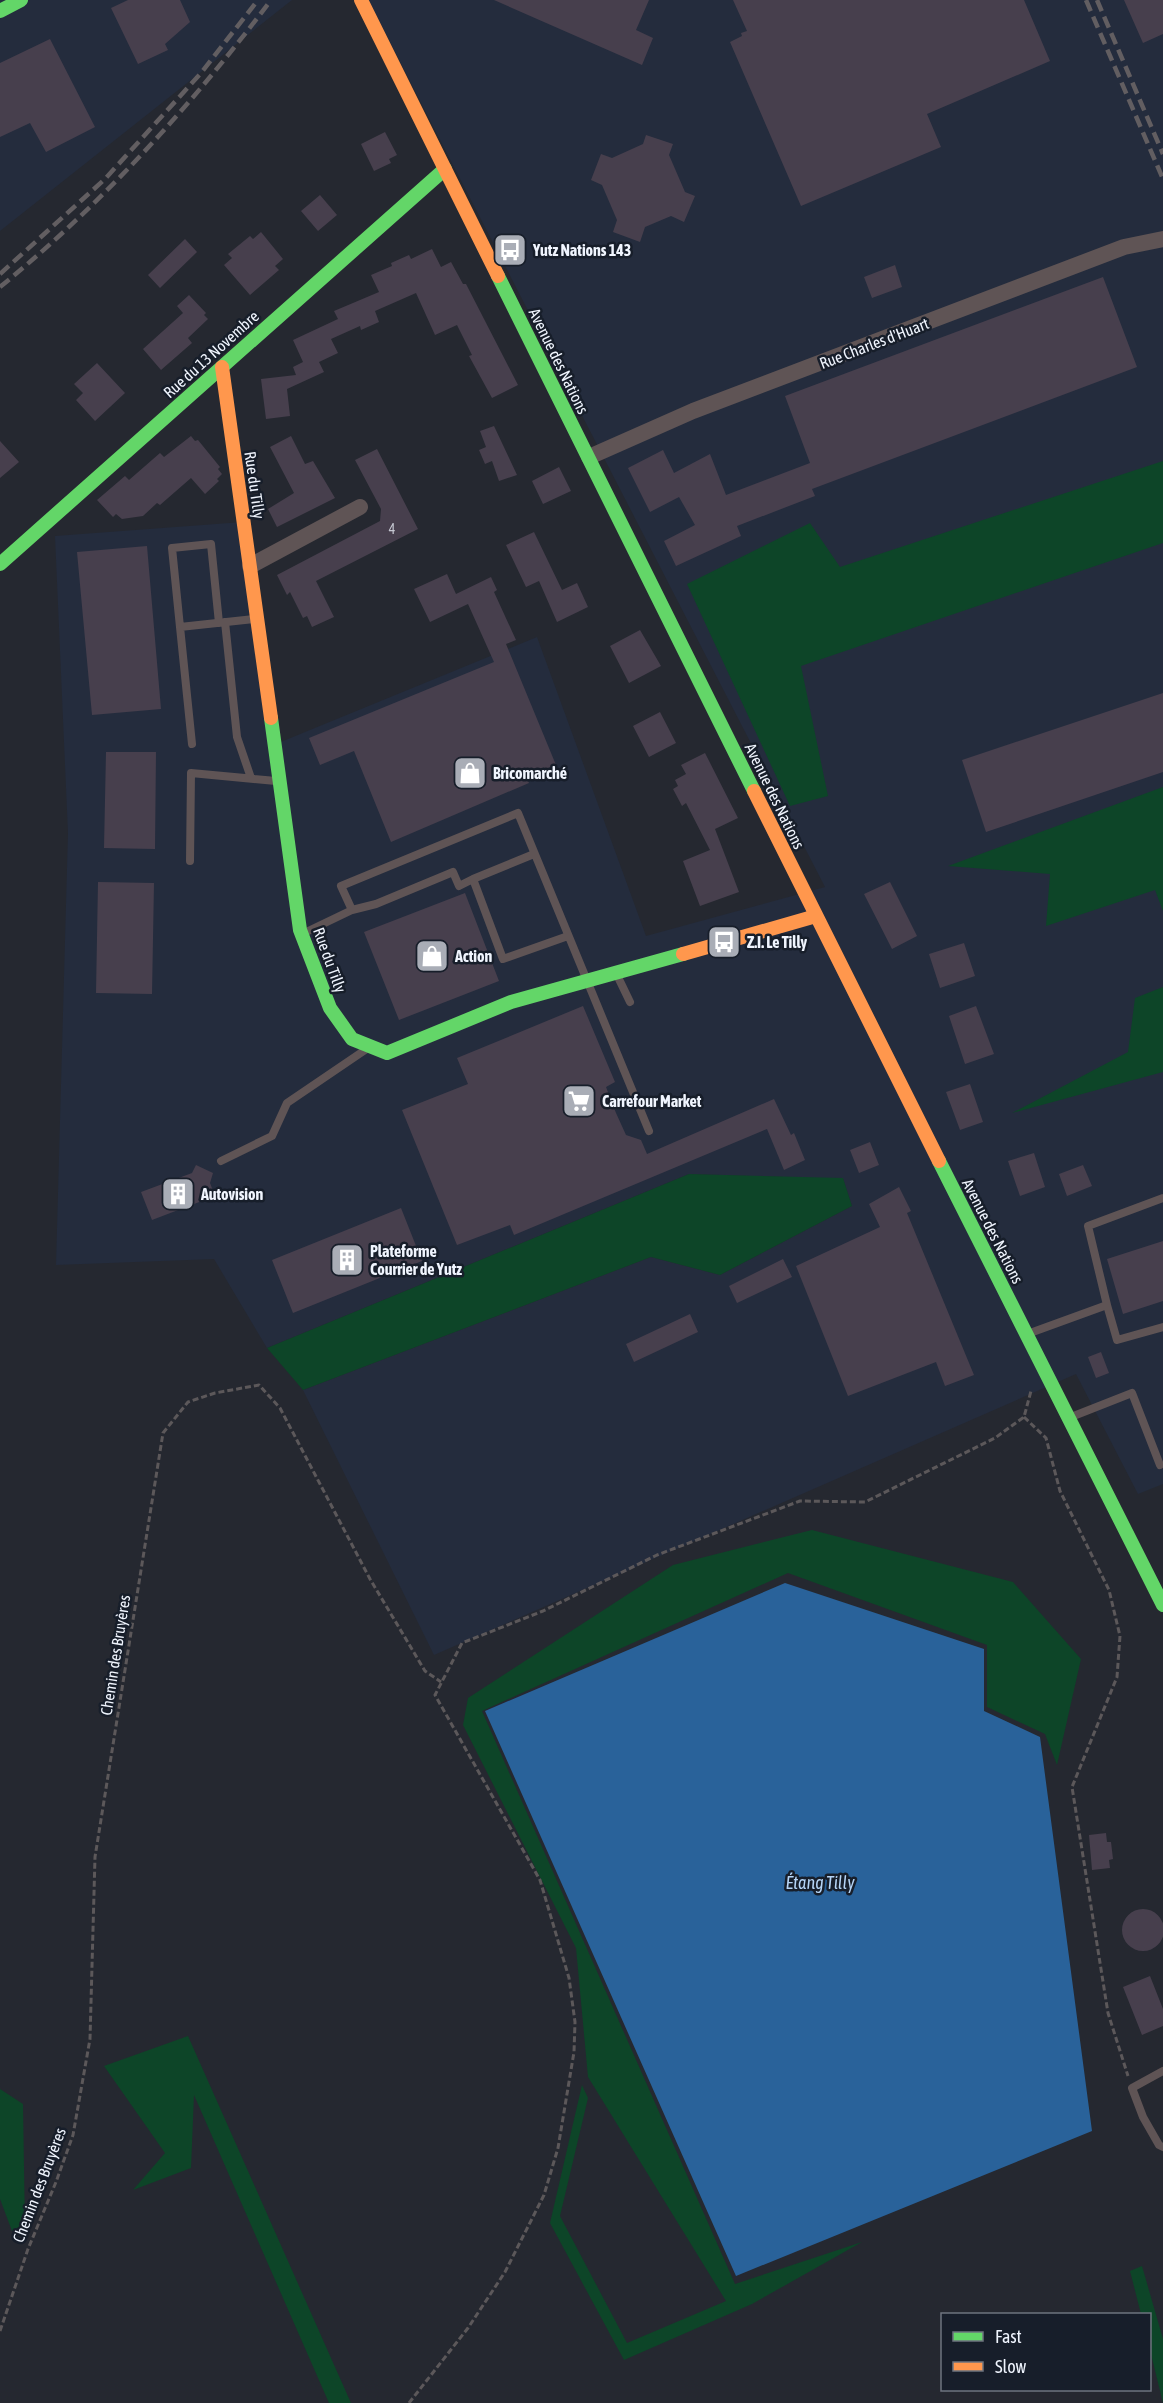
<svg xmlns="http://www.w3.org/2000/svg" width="1163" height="2403" font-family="'Asap Condensed',sans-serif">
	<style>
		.built { fill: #242c3d }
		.green { fill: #0d4528 }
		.water { fill: #29629a }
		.building { fill: #473f4d }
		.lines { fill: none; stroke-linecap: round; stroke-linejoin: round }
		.path { stroke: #5c585a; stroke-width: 3; stroke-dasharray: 6 3; stroke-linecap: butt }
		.lane { stroke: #5f5455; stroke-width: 8 }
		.street { stroke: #5f5455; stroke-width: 16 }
		.fast { stroke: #63d668; stroke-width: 14 }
		.slow { stroke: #ff974d; stroke-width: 14 }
		.rail { stroke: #625e61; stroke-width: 4.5; stroke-dasharray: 12 6; stroke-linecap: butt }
		.labels { text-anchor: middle; stroke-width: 5; stroke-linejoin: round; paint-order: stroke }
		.number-label { font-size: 14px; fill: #c6c8d2 }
		.poi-label { font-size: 16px; font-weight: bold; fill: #f0f5fe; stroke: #171e2a; text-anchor: start }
		.street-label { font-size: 16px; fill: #f0f5fe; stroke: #171e2a }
		.water-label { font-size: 18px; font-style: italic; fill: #b6d5f7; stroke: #171e2a }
	</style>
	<rect width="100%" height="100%" fill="#252830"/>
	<path class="built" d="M0,0H292L0,231Z
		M368,0H1163V1484L1138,1494L1076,1374L434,1655L303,1390L651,1257L720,1275L852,1206L843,1179L689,1174L267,1348L214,1259L56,1265L68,833L55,536L243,522L271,746L537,637L646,936L825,887Z"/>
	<path class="green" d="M1163,461V543L801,666L828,796L790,806L687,584L810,523L840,567Z
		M1163,787V911L1155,890L1046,926L1050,874L948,866Z
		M1163,987V1072L1012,1113L1128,1052L1135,998Z
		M689,1174L843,1178L852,1206L720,1275L651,1257L303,1390L267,1348Z
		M812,1530L1013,1582L1081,1659L1057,1765L1045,1734L987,1707V1645L788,1573L482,1711L735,2284L862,2242L752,2304L624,2360L550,2223L582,2085L588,2098L560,2216L627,2343L726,2301L588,2077L576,1948L463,1725L468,1698L673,1565Z
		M188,2036L351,2403H329L194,2095L191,2168L133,2190L165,2153L104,2066Z
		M0,2089L23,2104L25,2229L12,2231L0,2199Z
		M1142,2266L1163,2339V2403L1150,2350V2314H1141L1130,2271Z"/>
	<path class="water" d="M785,1583L984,1649V1711L1040,1737L1092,2131L736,2276L485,1711Z"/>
	<path class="building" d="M128,0H180L190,22L165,44L168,50L138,64L111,8Z
		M494,0H649L636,30L653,38L642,65Z
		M733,0H1024L1050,61L927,114L941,147L801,206L730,42L742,36L741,33L747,31Z
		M1124,0H1163V34L1143,43Z
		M50,39L95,127L46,152L30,123L0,137V63Z
		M385,132L397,155L389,159L391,163L374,171L361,144Z
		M646,135L673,144L669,155L685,192L695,196L684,222L671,216L645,227L640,242L613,232L617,220L602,185L591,180L601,154L612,158L643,144Z
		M320,195L337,215L318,231L301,211Z
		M261,232L283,259L275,266L279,270L250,295L224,265L232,258L228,254L250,236L253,239Z
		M185,239L197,252L160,288L148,275Z
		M432,249L441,267L451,262L463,284H466L518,385L492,398L469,356L472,355L457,325L435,335L416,293L375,311L379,322L361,330L360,326L331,339L338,353L319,362L324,372L287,389L290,416L266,419L261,379L296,375L293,367L303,362L293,340L338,319L334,311L379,292L371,275L392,266L391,263L409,255L411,259Z
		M895,265L902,287L872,298L864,277Z
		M1103,277L1137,367L812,489L815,496L737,526L741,536L676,566L664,541L695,525L679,497L650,512L628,468L663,450L674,473L710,454L726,495L810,463L785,396Z
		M189,295L206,313L204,315L208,319L188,338L192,343L161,370L143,349L183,313L177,306Z
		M97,363L125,393L95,421L76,400L83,393L74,384Z
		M494,426L517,475L499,481L492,461L485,464L479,450L486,447L480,431Z
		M191,436L195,441L198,440L220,467L218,469L222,474L217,479L219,481L205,494L191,478L160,505L157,503L143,516L122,519L116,514L113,517L97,500L125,476L129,480L160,453L164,457Z
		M291,436L305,464L313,461L335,498L277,527L268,509L294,493L270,447Z
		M0,441L19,462L0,478Z
		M377,449L418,529L316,581L334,617L312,627L307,616L303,618L290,592L287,595L277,575L380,521L381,509L355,460Z
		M559,467L571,491L543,504L532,481Z
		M534,532L562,590L577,583L588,607L557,622L539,581L526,587L506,545Z
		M147,546L161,709L92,715L77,552Z
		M447,574L456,594L491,577L497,590L494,592L516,640L506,644L556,765L526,777L529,783L391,842L354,751L320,765L309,738L494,662L468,604L430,622L414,589Z
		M640,630L661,666L629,683L610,646Z
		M1163,693V772L986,832L962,760Z
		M660,712L676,743L649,757L633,726Z
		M106,752H156L155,849L104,848Z
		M705,753L738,818L715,829L739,892L700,906L683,861L710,850L686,803L682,806L673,789L678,786L675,780L686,774L681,765Z
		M98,882L154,883L152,994L96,993Z
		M890,882L917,936L892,949L864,894Z
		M465,893L499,981L399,1020L364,932Z
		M964,943L975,976L940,988L929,954Z
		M583,1006L615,1082L606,1087L616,1113L626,1135L641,1140L647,1154L774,1099L791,1135L794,1133L805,1160L784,1170L767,1129L514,1235L510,1225L457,1245L402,1110L468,1084L457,1058Z
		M976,1006L994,1054L965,1064L949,1016Z
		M970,1084L983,1122L960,1130L946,1092Z
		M870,1142L879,1165L859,1173L850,1150Z
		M1034,1153L1045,1187L1020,1196L1008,1161Z
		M196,1165L213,1173L210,1183L215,1196L152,1220L141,1192L192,1173Z
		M1083,1165L1092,1186L1067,1196L1059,1174Z
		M899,1187L911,1211L907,1213L974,1375L945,1386L936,1362L848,1396L796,1266L880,1227L869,1204Z
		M401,1208L422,1261L293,1313L272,1260Z
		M1163,1241V1301L1123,1314L1107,1259Z
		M783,1259L792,1277L737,1303L729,1286Z
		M690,1314L698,1332L634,1362L626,1344Z
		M1101,1352L1109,1373L1096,1378L1088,1357Z
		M1106,1833L1107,1842H1111L1113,1859L1109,1860L1110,1868L1092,1870L1089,1835Z
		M1122 1930a21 21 0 1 1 42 0a21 21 0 1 1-42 0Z
		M1150,1976L1163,2009V2026L1142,2035L1123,1987Z"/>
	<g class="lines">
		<path class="path" d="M1024,1417L1046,1438L1060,1491L1109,1590L1120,1636L1117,1677L1072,1787L1108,2013L1128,2076
			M0,2331L28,2249L56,2182L73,2135L90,2039L95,1857L163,1433L188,1402L215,1393L259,1385L280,1408L370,1579L425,1671L441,1682
			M409,2403L468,2328L505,2272L544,2195L558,2148L574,2052L575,2022L569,1978L540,1880L435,1695L462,1643L543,1611L657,1555L800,1501L865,1502L995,1438L1024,1417L1031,1391"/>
		<path class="lane" d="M225,622L237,737L251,778
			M180,627L172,548L211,544L219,623
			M192,744L180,627L254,619
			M190,861L191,773L276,781
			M473,879L534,854
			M352,910L376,904L453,872L459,886L473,879L503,959L568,936
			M302,934L352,910L341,886L518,813L649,1131
			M617,975L630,1002
			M221,1161L272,1136L287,1103L368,1048
			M1107,1305L1088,1226L1163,1198
			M1030,1333L1107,1305L1117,1340L1163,1327
			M1071,1417L1132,1393L1160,1465
			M1163,2071L1132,2088L1143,2117L1159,2145L1163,2147"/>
		<path class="street" d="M589,457L693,411L1124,247L1163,239
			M250,566L360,507"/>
		<path class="fast" d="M0,11L21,0
			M498,276L754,791
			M0,564L445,169
			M271,718L300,930L330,1008L352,1039L387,1053L511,1002L683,954
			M939,1161L1163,1605"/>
		<path class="slow" d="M361,0L498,276
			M222,367L271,718
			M754,791L939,1161
			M683,954L816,916"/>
		<path class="rail" d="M1086,0L1163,179
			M1097,0L1163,154
			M0,274L105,179L201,73L258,0
			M0,287C102,204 192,105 271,0"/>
	</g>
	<defs>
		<g id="bus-square" transform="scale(1.725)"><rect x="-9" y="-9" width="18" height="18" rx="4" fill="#a9adb6" stroke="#171e2a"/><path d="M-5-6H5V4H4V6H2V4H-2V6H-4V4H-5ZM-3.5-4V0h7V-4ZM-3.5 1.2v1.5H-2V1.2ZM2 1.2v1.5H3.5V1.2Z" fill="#fff"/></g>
		<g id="shop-square" transform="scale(1.725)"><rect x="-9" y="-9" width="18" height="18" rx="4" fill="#a9adb6" stroke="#171e2a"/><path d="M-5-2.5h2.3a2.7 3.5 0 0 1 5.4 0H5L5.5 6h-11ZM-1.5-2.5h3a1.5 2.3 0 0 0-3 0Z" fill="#fff"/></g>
		<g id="supermarket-square" transform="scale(1.725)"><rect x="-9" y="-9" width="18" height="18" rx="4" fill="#a9adb6" stroke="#171e2a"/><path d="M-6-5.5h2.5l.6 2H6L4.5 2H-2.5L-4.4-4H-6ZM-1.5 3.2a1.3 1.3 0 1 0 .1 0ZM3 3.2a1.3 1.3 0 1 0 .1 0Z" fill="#fff"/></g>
		<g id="building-square" transform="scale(1.725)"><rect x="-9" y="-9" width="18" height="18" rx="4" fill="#a9adb6" stroke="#171e2a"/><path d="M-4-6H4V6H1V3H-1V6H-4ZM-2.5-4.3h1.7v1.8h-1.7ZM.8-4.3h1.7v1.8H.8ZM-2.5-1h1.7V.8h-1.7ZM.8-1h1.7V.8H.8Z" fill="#fff"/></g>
	</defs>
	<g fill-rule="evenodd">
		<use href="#bus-square" x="510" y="250"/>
		<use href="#shop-square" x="470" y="773"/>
		<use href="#bus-square" x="724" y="942"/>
		<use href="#shop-square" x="432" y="956"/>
		<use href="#supermarket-square" x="579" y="1101"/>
		<use href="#building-square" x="178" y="1194"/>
		<use href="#building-square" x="347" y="1260"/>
	</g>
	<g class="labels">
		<g class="number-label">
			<text x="392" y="534">4</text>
		</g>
		<g class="poi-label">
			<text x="533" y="256">Yutz Nations 143</text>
			<text x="493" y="779">Bricomarché</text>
			<text x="747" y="948">Z.I. Le Tilly</text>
			<text x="455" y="962">Action</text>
			<text x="602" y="1107">Carrefour Market</text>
			<text x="201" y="1200">Autovision</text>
			<text x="370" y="1257">Plateforme<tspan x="370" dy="18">Courrier de Yutz</tspan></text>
		</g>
		<g class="street-label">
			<text transform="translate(874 343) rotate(-21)" y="6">Rue Charles d'Huart</text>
			<text transform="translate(211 354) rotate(-42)" y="6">Rue du 13 Novembre</text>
			<text transform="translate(559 361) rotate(64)" y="6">Avenue des Nations</text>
			<text transform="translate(255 485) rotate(82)" y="6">Rue du Tilly</text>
			<text transform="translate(775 796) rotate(64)" y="6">Avenue des Nations</text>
			<text transform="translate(330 960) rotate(70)" y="6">Rue du Tilly</text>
			<text transform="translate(993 1231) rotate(63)" y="6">Avenue des Nations</text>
			<text transform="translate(115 1655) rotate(-81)" y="6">Chemin des Bruyères</text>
			<text transform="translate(39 2185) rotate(-69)" y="6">Chemin des Bruyères</text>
		</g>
		<g class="water-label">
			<text x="820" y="1889">Étang Tilly</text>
		</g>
	</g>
	<rect x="941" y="2313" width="210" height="78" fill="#171e2a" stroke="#6e747f" stroke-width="1.5"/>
	<rect x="953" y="2332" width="30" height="9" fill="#63d668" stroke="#6e747f" stroke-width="1.5"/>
	<text x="995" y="2343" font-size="18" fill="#f0f5fe">Fast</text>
	<rect x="953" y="2362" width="30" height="9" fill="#ff974d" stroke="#6e747f" stroke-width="1.5"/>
	<text x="995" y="2373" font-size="18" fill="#f0f5fe">Slow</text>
</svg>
